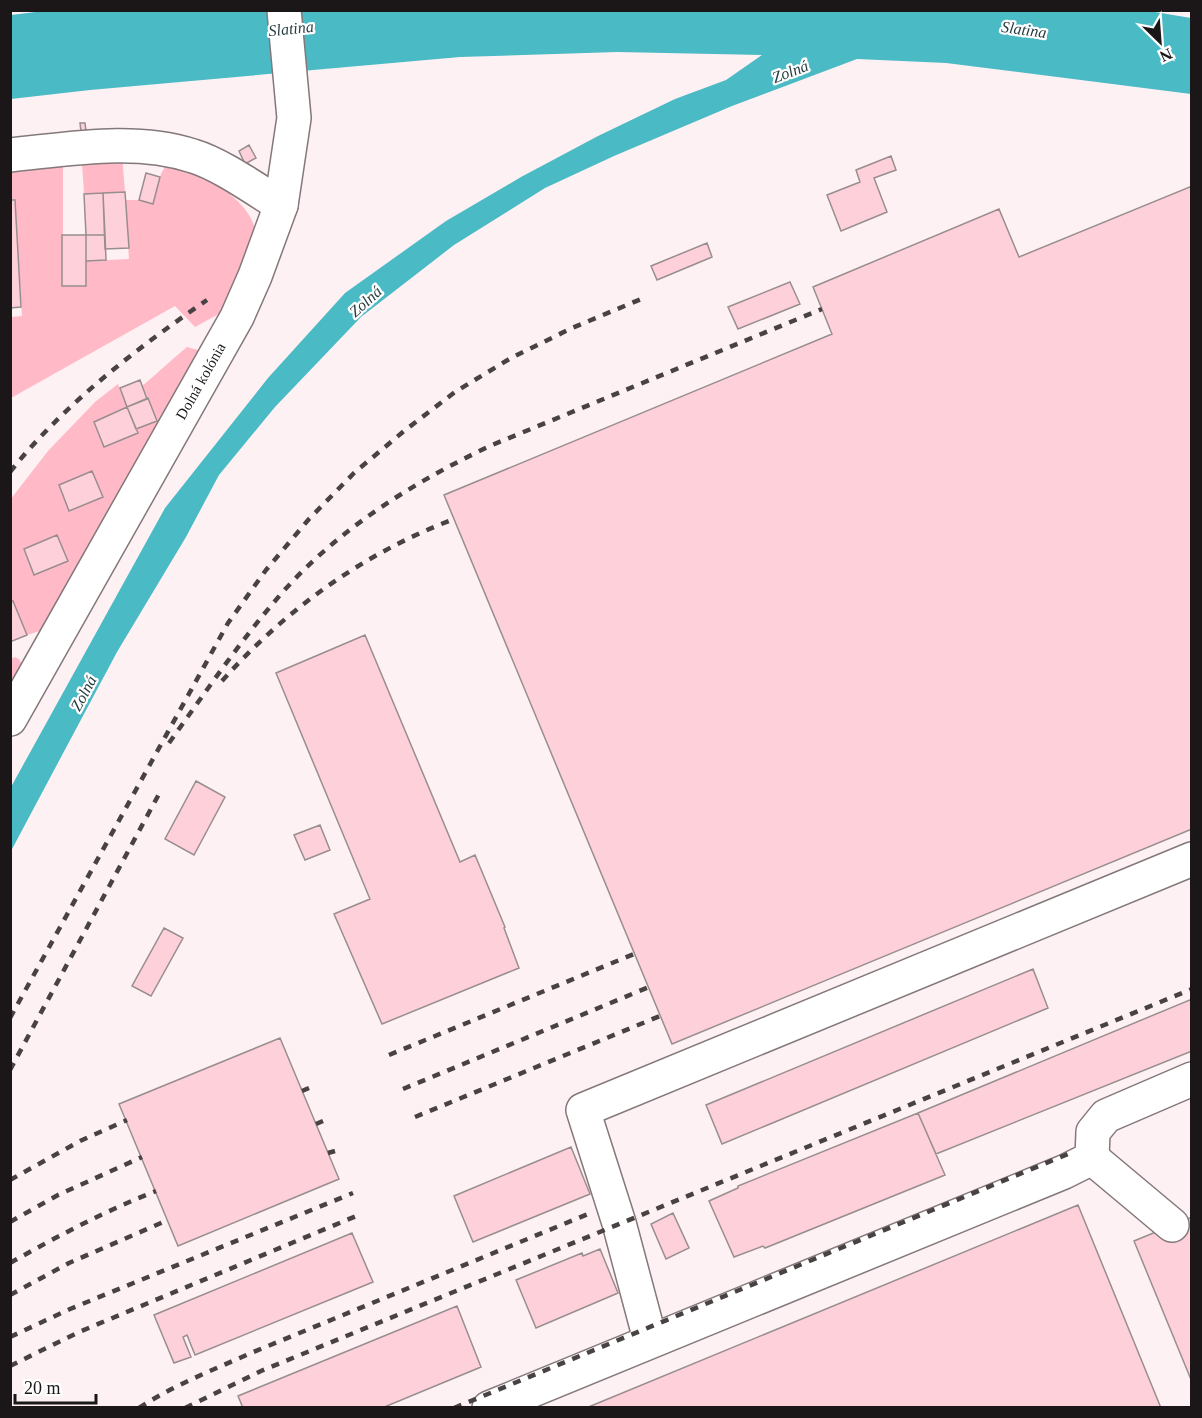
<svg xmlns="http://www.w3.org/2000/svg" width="1202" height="1418" font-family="Georgia,serif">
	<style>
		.green { fill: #ffb9c7 }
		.water { fill: #4abac5 }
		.building { fill: #fed1da; stroke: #988d8f; stroke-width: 1.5 }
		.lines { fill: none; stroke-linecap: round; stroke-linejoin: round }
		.minor-casing { stroke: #83787a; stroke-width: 36 }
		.minor { stroke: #fff; stroke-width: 33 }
		.rail { stroke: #484243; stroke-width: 4.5; stroke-dasharray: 8 8; stroke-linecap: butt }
		.labels { text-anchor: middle; stroke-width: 4.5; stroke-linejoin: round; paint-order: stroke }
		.street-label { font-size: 15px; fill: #1b1718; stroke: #fff }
		.water-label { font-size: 16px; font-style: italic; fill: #253e41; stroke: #fff }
	</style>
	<rect width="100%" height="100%" fill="#fef1f3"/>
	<path class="green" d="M122,154L125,192L84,194L82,163Z
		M168,161C197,169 257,202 256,237C256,243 251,250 249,255C243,273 236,290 230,308L195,327L175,306L11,398V317L22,316L15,200H11V164H63V286H86V261L129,259L125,200H139L153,203L161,174Z
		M187,347L205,352L49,628L27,635L13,602H11L10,500L48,451L95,402L118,384L127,407L94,422L105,447L137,433L136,429L157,421L142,386C158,373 171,360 187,347Z
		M15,657L19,659L26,672L16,681H11V659Z"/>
	<path class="water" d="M51,10H1143L1191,18V94L946,63L857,59L732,106L614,156L545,188L454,245L361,317L275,407L219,475L186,537L117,652L11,851V787L165,508L268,378L345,293L446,221L521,177L598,136L675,99L726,80L762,55L617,52L460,57L90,90L11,99V15Z"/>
	<path class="building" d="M80,123H85L87,139L82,140Z
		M249,145L256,158L245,164L239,151Z
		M891,156L896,170L874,178L887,212L841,231L827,195L860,182L856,170Z
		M146,173L160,177L153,204L139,200Z
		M1192,186V829L672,1044L444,495L832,334L813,287L999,209L1019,257Z
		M125,192L129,248L105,249L103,193Z
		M103,193L105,235H86L84,194Z
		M10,200H15L21,307L10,308Z
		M62,235H86V286H62Z
		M86,235H105L106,260L86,261Z
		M707,243L712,257L657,280L651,266Z
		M790,282L800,304L738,329L728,307Z
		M140,380L147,399L127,407L120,388Z
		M148,398L157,421L136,429L127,407Z
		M127,407L138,433L104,447L94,422Z
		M92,471L103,497L69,511L59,485Z
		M57,535L68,561L34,575L24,549Z
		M13,601L27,635L10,642V602Z
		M365,635L460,862L475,855L505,927L504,928L519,968L382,1024L334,914L370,899L276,673Z
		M196,781L225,797L194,855L165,839Z
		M320,825L330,850L305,860L294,835Z
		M164,928L183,938L151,996L132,986Z
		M1033,969L1048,1008L722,1144L706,1105Z
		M1192,999V1051L936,1154L918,1113Z
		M280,1038L339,1179L178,1246L119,1104Z
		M918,1113L945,1175L765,1248L763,1246L734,1257L709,1201L738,1188V1186Z
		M571,1147L590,1194L473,1242L454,1196Z
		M1078,1205L1161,1408H586Z
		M673,1213L689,1248L666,1259L651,1224Z
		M1192,1217V1382L1134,1241Z
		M352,1233L373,1282L195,1355L187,1335L183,1337L191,1357L174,1363L154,1315Z
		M600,1249L618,1293L536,1328L516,1280L582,1253L583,1256Z
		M457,1306L481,1367L382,1408H243L238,1396Z"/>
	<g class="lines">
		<g class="minor-casing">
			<g id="minor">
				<path d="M10,155C70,149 135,137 193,156C220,164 255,189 281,205"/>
				<path id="s1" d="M10,719L237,317L255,276L281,205L294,118L284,10"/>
				<path d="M1092,1158L1172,1225"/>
				<path d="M648,1341L647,1328L619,1223L583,1110L1192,859"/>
				<path d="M489,1408L1064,1172L1092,1158L1093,1132L1106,1116L1192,1079"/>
			</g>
		</g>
		<use href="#minor" class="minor"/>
		<path class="rail" d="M10,472C64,404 136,349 207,300
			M222,681C286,609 364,553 454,519
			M169,743C205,693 240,641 281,594C339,528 414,482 492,445L822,309
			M10,1018L228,623L266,570L309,519L354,473L404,431L455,392L511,358L572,328L646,297
			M389,1055L634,954
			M10,1070L159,794
			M403,1089L649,987
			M302,1091L309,1088
			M415,1117L660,1016
			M316,1124L323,1121
			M328,1153L335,1151
			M10,1180L80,1141L127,1120
			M10,1222L58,1195L142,1157
			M10,1263C58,1236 105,1211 156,1191
			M10,1295L69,1263L168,1220
			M10,1337L70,1309L353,1193
			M10,1366L79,1332L361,1214
			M139,1408C174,1385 213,1370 251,1353L588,1214
			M185,1408L261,1371L1192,989
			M454,1408L1068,1154"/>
	</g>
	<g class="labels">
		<g class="street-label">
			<text dy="5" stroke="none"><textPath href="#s1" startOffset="388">Dolná kolónia</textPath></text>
		</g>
		<g class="water-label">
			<text transform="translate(291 28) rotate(-6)" y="6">Slatina</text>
			<text transform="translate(1024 29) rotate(8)" y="6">Slatina</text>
			<text transform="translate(790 71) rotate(-21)" y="6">Zolná</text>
			<text transform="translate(365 301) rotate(-42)" y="6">Zolná</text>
			<text transform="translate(83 693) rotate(-62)" y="6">Zolná</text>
		</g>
	</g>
	<rect width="1202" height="1418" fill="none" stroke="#1b1718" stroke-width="24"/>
	<g transform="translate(1160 42) rotate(155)" stroke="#ffffff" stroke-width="4.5" paint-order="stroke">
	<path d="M0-4.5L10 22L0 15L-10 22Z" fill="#1b1718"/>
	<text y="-9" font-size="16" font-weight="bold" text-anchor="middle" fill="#1b1718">N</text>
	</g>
	<path d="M15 1394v9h81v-9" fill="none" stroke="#1b1718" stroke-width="3"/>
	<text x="24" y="1394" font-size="18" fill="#1b1718" stroke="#ffffff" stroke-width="4.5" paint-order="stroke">20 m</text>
</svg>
